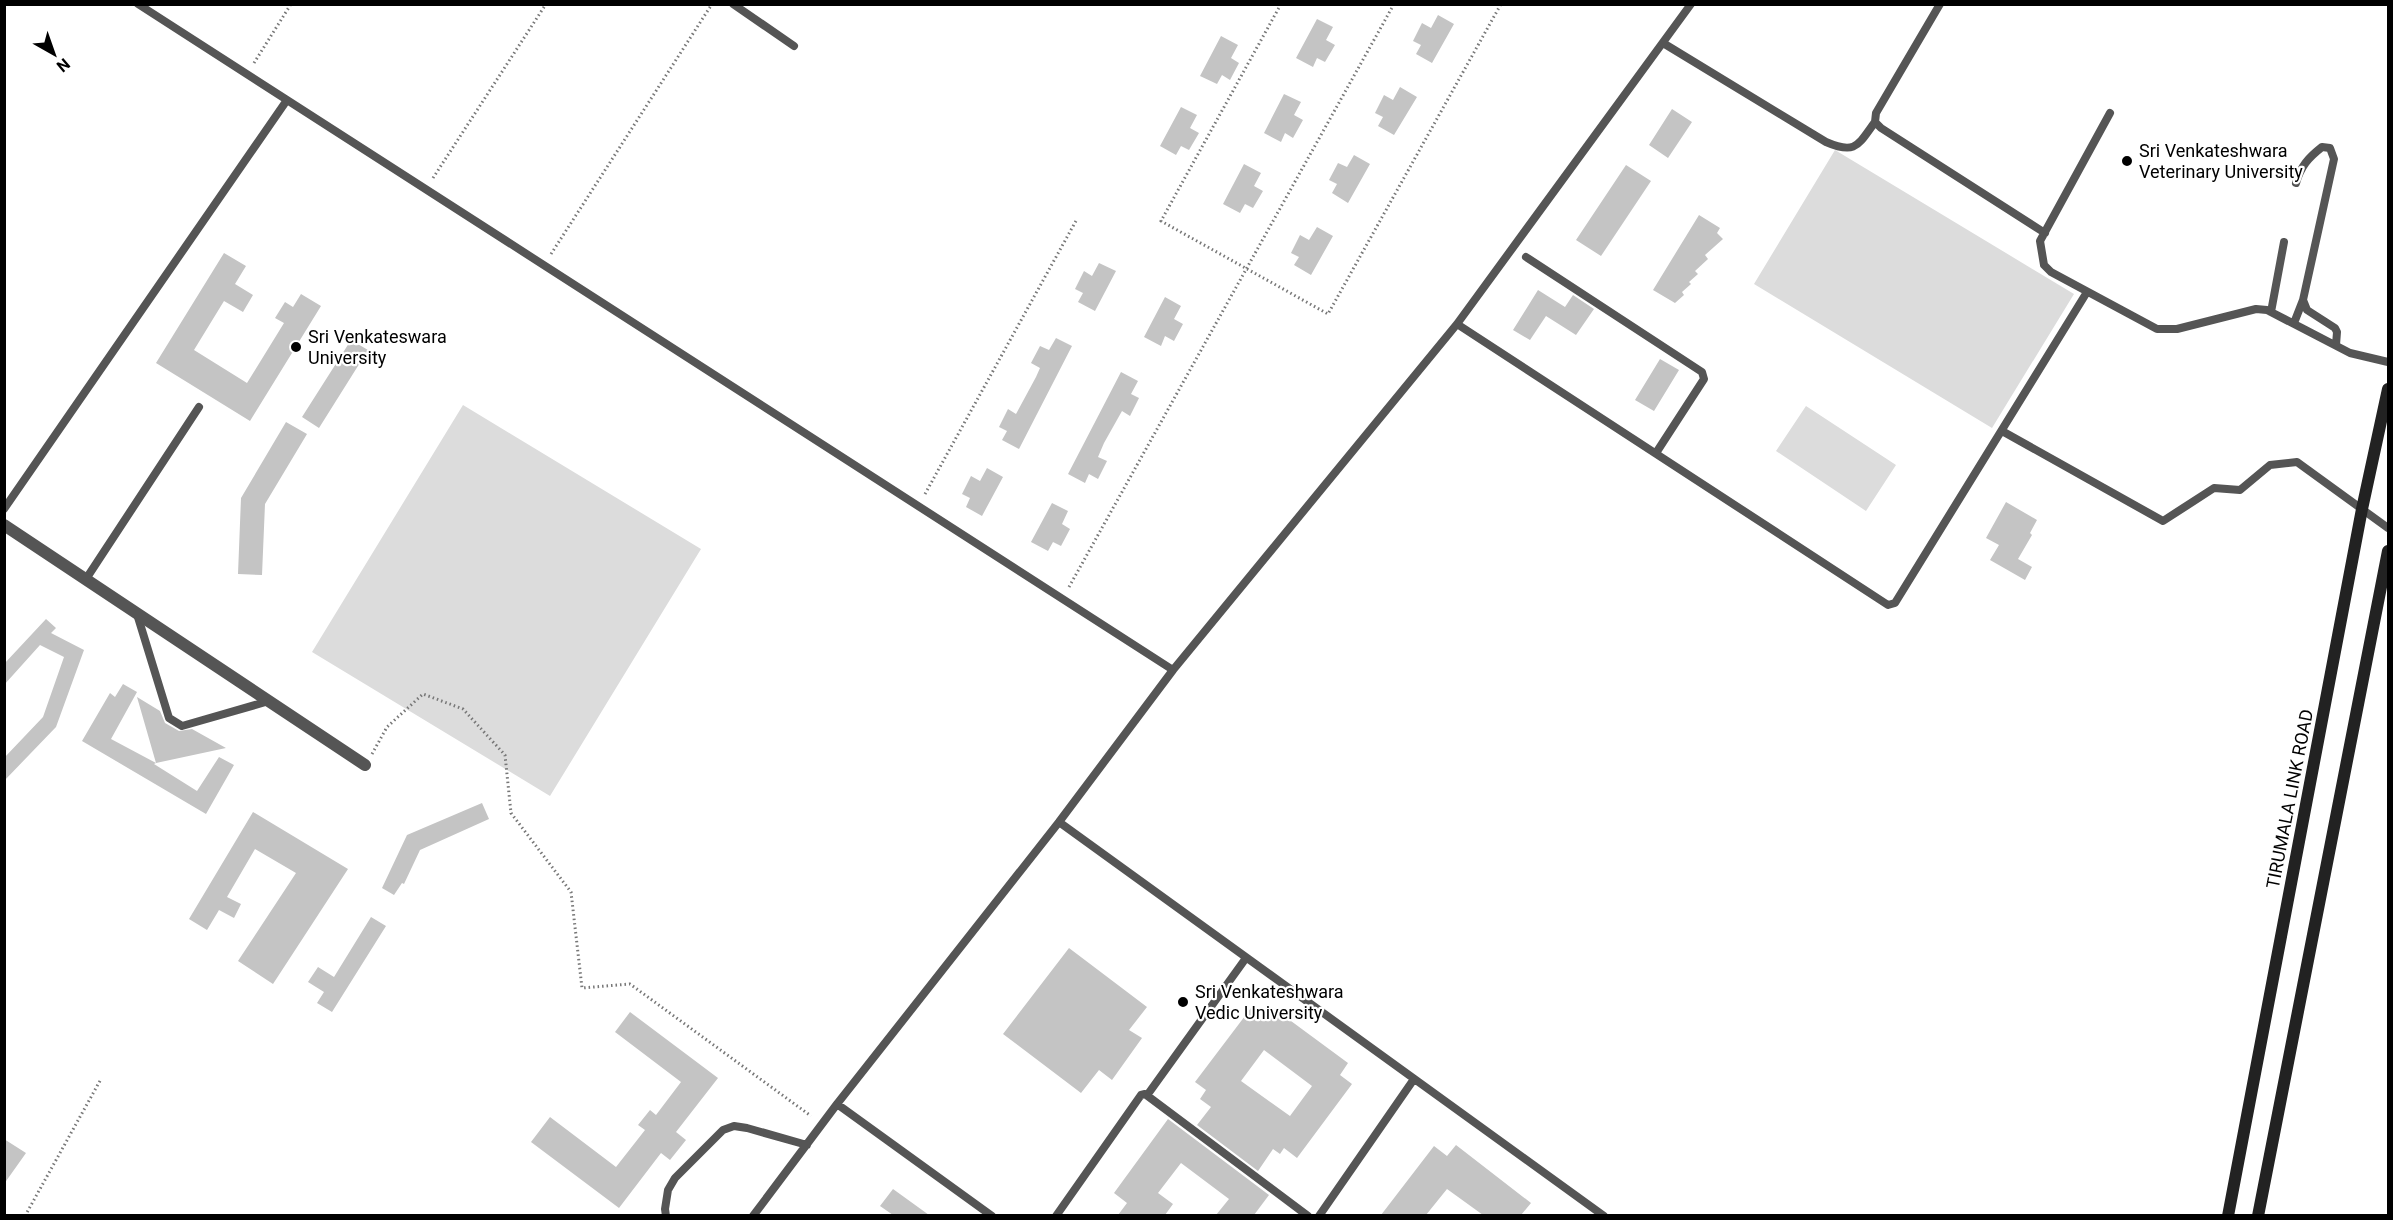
<svg xmlns="http://www.w3.org/2000/svg" width="2393" height="1220" font-family="Roboto,sans-serif">
	<style>
		.green { fill: #dcdcdc }
		.building { fill: #c4c4c4; fill-rule: evenodd }
		.lines { fill: none; stroke-linecap: round; stroke-linejoin: round }
		.path { stroke: #777; stroke-width: 3; stroke-dasharray: 1.5 3; stroke-linecap: butt }
		.lane { stroke: #555; stroke-width: 8 }
		.street { stroke: #555; stroke-width: 12 }
		.secondary { stroke: #222; stroke-width: 12 }
		.poi-dot { fill: #000; stroke: #fff; stroke-width: 2 }
		.labels { text-anchor: middle; stroke-width: 4.5; stroke-linejoin: round; paint-order: stroke }
		.poi-label { font-size: 18px; fill: #000; stroke: #fff; text-anchor: start }
		.street-label { font-size: 18px; fill: #000; stroke: #fff }
	</style>
	<rect width="100%" height="100%" fill="#fff"/>
	<path class="green" d="M1835,150L2074,294L1992,428L1754,284Z
		M463,405L701,549L550,796L312,652Z
		M1806,406L1896,465L1866,511L1776,451Z"/>
	<path class="building" d="M1438,15L1454,24L1432,63L1416,54L1421,45L1413,41L1422,23L1431,28Z
		M1317,19L1333,27L1326,40L1335,45L1325,62L1317,58L1313,67L1296,58Z
		M1221,36L1238,45L1231,58L1239,63L1230,80L1222,75L1217,84L1200,76Z
		M1400,87L1417,97L1394,135L1378,126L1383,117L1375,113L1384,95L1393,100Z
		M1284,94L1301,102L1294,115L1303,120L1293,138L1285,133L1281,142L1264,133Z
		M1181,107L1197,115L1190,128L1199,133L1189,150L1181,146L1176,155L1160,146Z
		M1672,109L1692,122L1668,158L1649,145Z
		M1354,155L1370,164L1348,203L1332,193L1337,184L1329,180L1338,163L1347,167Z
		M1244,164L1261,173L1254,186L1263,191L1253,208L1245,204L1240,213L1223,204Z
		M1626,165L1651,181L1601,256L1576,240Z
		M1699,215L1720,228L1717,233L1723,239L1705,255L1708,259L1695,271L1698,274L1689,282L1691,284L1682,292L1684,295L1675,303L1653,290Z
		M1317,227L1333,236L1311,275L1294,265L1299,257L1291,253L1300,235L1309,240Z
		M224,253L246,266L235,284L253,295L243,312L224,301L194,350L247,383L284,323L275,318L285,302L293,307L301,294L321,306L250,421L156,363Z
		M1099,263L1116,271L1095,311L1078,302L1083,293L1075,289L1084,271L1092,276Z
		M1538,290L1565,307L1573,295L1594,309L1576,335L1546,316L1530,340L1513,330Z
		M1165,297L1181,306L1174,319L1183,324L1174,341L1165,336L1161,346L1144,337Z
		M1056,338L1072,346L1019,449L1002,440L1007,431L999,427L1008,409L1016,414L1036,377L1040,368L1031,363L1040,346L1049,350Z
		M351,340L368,350L319,428L302,417Z
		M1660,359L1679,370L1654,411L1635,400Z
		M1121,372L1138,381L1131,394L1139,398L1130,416L1122,411L1104,443L1098,457L1107,461L1098,479L1089,474L1085,483L1068,474Z
		M286,422L307,434L265,504L262,575L238,574L241,498Z
		M987,468L1003,477L982,516L966,507L970,498L962,494L971,476L980,481Z
		M2006,502L2037,520L2030,533L2032,535L2018,559L2032,567L2025,580L1990,560L1999,545L1986,538Z
		M1052,503L1068,511L1062,524L1070,529L1061,546L1053,542L1048,551L1031,542Z
		M46,619L56,628L51,633L84,650L56,727L4,781V758L43,717L64,657L40,645L4,685V664Z
		M123,684L137,692L111,739L156,763L154,764L197,791L219,757L234,765L206,814L82,741L110,693L115,697Z
		M137,697L160,711L165,723L179,731L192,729L226,748L156,763Z
		M482,803L489,819L420,850L404,884L402,883L394,895L382,888L407,835Z
		M253,812L348,869L273,984L238,961L296,873L255,849L227,897L241,904L234,918L219,910L207,930L189,919Z
		M371,917L386,926L332,1012L317,1003L324,992L308,982L318,967L334,977Z
		M1069,948L1147,1007L1129,1030L1142,1038L1112,1080L1099,1070L1081,1093L1003,1034Z
		M1272,1007L1348,1063L1340,1075L1352,1084L1297,1158L1284,1148L1280,1154L1273,1149L1258,1171L1197,1125L1211,1107L1200,1099L1206,1090L1195,1082L1251,1008L1264,1018ZM1264,1050L1312,1086L1290,1116L1241,1081Z
		M630,1012L718,1078L676,1132L686,1140L670,1160L661,1153L619,1208L531,1142L550,1117L616,1167L645,1130L638,1125L650,1110L656,1115L681,1082L615,1032Z
		M1168,1119L1269,1195L1254,1215H1216L1229,1199L1181,1163L1158,1193L1173,1204L1165,1215H1118L1127,1203L1114,1193Z
		M4,1139L26,1153L4,1184Z
		M1456,1145L1531,1203L1521,1215H1483L1447,1189L1426,1215H1381L1434,1146L1447,1156Z
		M893,1189L929,1215H893L880,1206Z"/>
	<g class="lines">
		<path class="path" d="M1281,4L1161,221L1328,314L1501,4
			M254,63L291,4
			M433,178L546,4
			M551,254L712,4
			M925,494L1077,219
			M1069,587L1394,4
			M372,754L387,727L423,694L463,709L505,755L511,813L571,892L582,988L630,984L811,1116
			M25,1216L101,1079"/>
		<path class="lane" d="M138,4L1173,670
			M733,4L794,46
			M1940,4L1876,113L1875,122L1881,128L2045,233
			M1663,43L1826,142C1856,155 1858,145 1875,122
			M2110,113L2040,241L2044,265L2051,272L2157,329H2177L2256,309L2267,310L2350,353L2388,362
			M2296,183C2301,166 2308,158 2322,147L2330,148L2334,159L2303,300L2307,310L2335,328L2337,332L2336,345
			M1526,257L1702,372L1704,379L1656,453
			M2271,312L2284,242
			M2294,323L2303,300
			M1457,324L1888,605L1895,603L2087,292
			M2002,431L2163,521L2214,488L2240,490L2270,465L2297,462L2388,528
			M4,509L287,100
			M86,579L199,407
			M137,614L169,718L182,726L269,701
			M1059,822L1604,1216
			M1148,1094L1246,958
			M837,1104L992,1216
			M666,1216L665,1209L668,1190L675,1178L723,1130L734,1126L747,1128L807,1145
			M753,1216L837,1104L1059,822L1173,670L1457,324L1691,4
			M1056,1216L1141,1095L1145,1094L1308,1216
			M1319,1216L1414,1079"/>
		<path class="street" d="M4,525L365,765"/>
		<path class="secondary" d="M2228,1216L2362,509L2388,389
			M2258,1216L2388,551"/>
	</g>
	<g class="poi-dot">
		<circle cx="2127" cy="161" r="6"/>
		<circle cx="296" cy="347" r="6"/>
		<circle cx="1183" cy="1002" r="6"/>
	</g>
	<g class="labels">
		<g class="poi-label">
			<text x="2139" y="157">Sri Venkateshwara<tspan x="2139" dy="21">Veterinary University</tspan></text>
			<text x="308" y="343">Sri Venkateswara<tspan x="308" dy="21">University</tspan></text>
			<text x="1195" y="998">Sri Venkateshwara<tspan x="1195" dy="21">Vedic University</tspan></text>
		</g>
		<g class="street-label">
			<text transform="translate(2290 799) rotate(-79)" y="6">TIRUMALA LINK ROAD</text>
		</g>
	</g>
	<rect width="2393" height="1220" fill="none" stroke="#000000" stroke-width="12"/>
	<g transform="translate(54 54) rotate(140)" stroke="#ffffff" stroke-width="4.5" paint-order="stroke">
	<path d="M0-4.5L10 22L0 15L-10 22Z" fill="#000000"/>
	<text y="-9" font-size="16" font-weight="bold" text-anchor="middle" fill="#000000">N</text>
	</g>
</svg>
